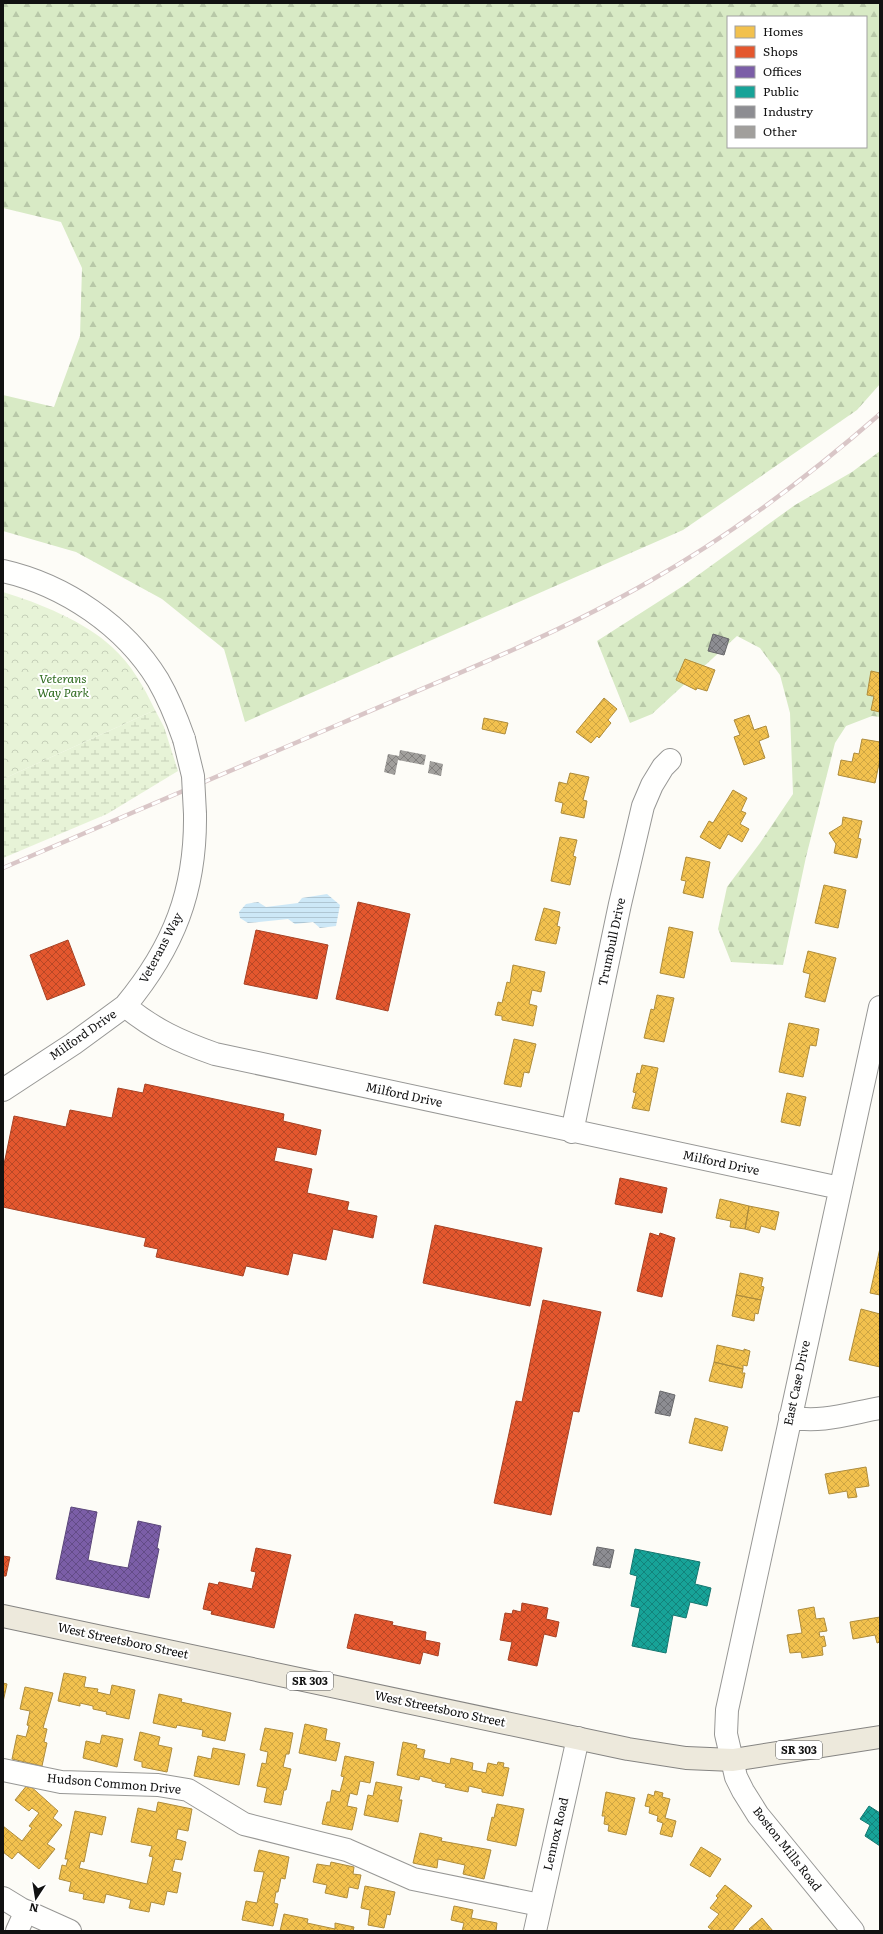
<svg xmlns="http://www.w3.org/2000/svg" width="883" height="1934" font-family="Literata,serif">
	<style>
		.forest { fill: url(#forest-firs); fill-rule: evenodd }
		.wetland { fill: url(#wetland-marsh) }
		.park { fill: url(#park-crowns) }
		.water { fill: url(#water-rules) }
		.homes { fill: url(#homes-cross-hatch); stroke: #ae8c3c }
		.shops { fill: url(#shops-cross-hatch); stroke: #a54225 }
		.offices { fill: url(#offices-cross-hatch); stroke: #5b477a }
		.public { fill: url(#public-cross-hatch); stroke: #157770 }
		.industry { fill: url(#industry-cross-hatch); stroke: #68686b }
		.building { fill: url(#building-cross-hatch) }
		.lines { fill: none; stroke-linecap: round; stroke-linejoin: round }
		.minor-casing { stroke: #979795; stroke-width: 24 }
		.major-casing { stroke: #858482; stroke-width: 24 }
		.minor { stroke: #fffffe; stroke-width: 22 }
		.major { stroke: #ede9dc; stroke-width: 22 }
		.rail-casing { stroke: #d9c6c7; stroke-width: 4.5 }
		.rail { stroke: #fff; stroke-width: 3; stroke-dasharray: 9; stroke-linecap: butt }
		.minor-bridge-casing { stroke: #979795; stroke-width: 24; stroke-linecap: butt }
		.minor-bridge { stroke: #fffffe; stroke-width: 22 }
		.labels { text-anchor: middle; stroke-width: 4; stroke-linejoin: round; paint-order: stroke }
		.shield { fill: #fff; stroke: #585858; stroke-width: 1 }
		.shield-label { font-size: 11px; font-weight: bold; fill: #111 }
		.park-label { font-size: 12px; font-style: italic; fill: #2f6b1f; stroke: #fff }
		.street-label { font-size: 12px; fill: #111; stroke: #fff }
	</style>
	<defs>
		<pattern id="forest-firs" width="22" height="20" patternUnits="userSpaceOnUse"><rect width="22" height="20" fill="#d8eac5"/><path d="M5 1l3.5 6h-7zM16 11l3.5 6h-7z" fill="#b8c8a8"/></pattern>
		<pattern id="wetland-marsh" width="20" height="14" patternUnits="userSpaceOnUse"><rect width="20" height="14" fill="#e7f3d7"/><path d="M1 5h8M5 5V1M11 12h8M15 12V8" fill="none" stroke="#c5cfb8"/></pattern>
		<pattern id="park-crowns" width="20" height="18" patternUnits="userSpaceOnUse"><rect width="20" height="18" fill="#e7f3d7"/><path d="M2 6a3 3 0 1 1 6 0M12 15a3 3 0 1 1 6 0" fill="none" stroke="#c5cfb8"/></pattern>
		<pattern id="water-rules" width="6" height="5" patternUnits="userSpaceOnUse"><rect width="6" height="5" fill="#cde8f7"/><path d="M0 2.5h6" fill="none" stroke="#afc6d3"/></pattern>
		<pattern id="homes-cross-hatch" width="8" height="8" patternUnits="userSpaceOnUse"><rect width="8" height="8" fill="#f2c14e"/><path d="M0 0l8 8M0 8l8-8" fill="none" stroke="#cea543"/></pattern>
		<pattern id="shops-cross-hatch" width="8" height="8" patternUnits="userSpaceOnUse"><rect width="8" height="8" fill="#e4572e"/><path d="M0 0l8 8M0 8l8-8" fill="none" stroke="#b74726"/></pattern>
		<pattern id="offices-cross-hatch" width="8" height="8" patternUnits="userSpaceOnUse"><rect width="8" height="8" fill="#7b5ea7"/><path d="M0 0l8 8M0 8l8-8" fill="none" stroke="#634c87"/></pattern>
		<pattern id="public-cross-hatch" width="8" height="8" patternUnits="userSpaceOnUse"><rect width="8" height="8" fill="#17a398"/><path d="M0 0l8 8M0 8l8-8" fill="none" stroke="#13837b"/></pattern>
		<pattern id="industry-cross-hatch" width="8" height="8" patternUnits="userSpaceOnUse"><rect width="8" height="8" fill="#8d8d92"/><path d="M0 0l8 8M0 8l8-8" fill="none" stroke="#727276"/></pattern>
		<pattern id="building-cross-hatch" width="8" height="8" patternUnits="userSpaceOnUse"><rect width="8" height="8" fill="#a19f9c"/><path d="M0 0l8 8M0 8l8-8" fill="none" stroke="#82807e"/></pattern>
	</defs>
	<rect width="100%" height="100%" fill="#fdfcf7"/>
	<path class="forest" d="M3,3H880V384L857,410L683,530L245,722L224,649L162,599L76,552L3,531V395L54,407L80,336L82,268L61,222L3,208ZM728,17H866V147H728Z
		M880,451V717L872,716L846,726L835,743L806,857L783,965L731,962L718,929L727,887L760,843L793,794L790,713L780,675L760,648L737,636L652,714L630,723L597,641L683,586L795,505L852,472Z"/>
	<path class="wetland" d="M155,710L164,727L178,771L107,814L3,858V779Z"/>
	<path class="park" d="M3,592C39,603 84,621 112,647C131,664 144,687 155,710L3,779Z"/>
	<path class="water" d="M327,894L340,905L336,926L320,928L313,922L295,924L288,919L248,923L240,918L239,912L246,904L258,902L266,907L298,903L302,898Z"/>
	<path class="homes" d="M685,659L715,670L707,691L697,688L696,690L676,680Z
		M871,671L880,673V712L871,710L874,696L867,695Z
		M604,698L617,709L608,720L611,723L606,729L599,738L597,736L591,743L576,732Z
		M749,715L754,730L766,726L769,737L759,741L765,758L744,765L734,737L740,735L734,720Z
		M484,718L508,723L505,734L482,729Z
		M862,739L880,742V759L875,783L838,775L841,760L852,762L854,753L859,754Z
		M570,773L589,777L583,800L587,801L584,818L561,813L563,803L555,801L559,782L567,784Z
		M733,790L747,798L741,811L746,813L740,824L749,829L742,842L728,834L720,849L700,837L709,821L713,823Z
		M843,817L862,821L858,838L861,839L857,858L834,853L836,844L829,833L842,825Z
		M560,837L577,840L573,856L576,857L570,885L551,881Z
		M686,857L710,862L703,898L683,893L686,881L681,880Z
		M824,885L846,890L838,928L815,923Z
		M544,908L560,912L557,926L560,927L556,944L535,940Z
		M669,927L693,932L684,978L660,973Z
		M808,951L836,958L825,1002L805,997L810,974L803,972Z
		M513,965L545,972L541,992L532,990L529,1004L537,1006L533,1026L502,1020V1016L495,1015L498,1002L502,1003L507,982L510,983Z
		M657,995L674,998L664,1042L644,1038L651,1009L654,1010Z
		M789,1023L819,1029L816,1046L810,1045L803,1077L779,1072Z
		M514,1039L536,1044L529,1073L524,1072L521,1087L504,1084Z
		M642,1065L658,1068L649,1111L632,1108L636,1093L633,1092L637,1073L640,1074Z
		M787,1093L806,1097L800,1126L781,1122Z
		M720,1199L749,1206L745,1229L730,1227L731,1221L716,1218Z
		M749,1206L779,1212L775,1230L761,1226L759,1233L745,1229Z
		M880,1248V1295L870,1293Z
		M740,1273L763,1278L761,1286L764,1287L761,1300L736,1295Z
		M736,1295L761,1300L758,1314L755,1313L754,1321L732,1316Z
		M861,1309L880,1314V1367L849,1360Z
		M717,1345L744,1351V1349L750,1351L747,1366L743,1365V1369L714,1362Z
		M714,1362L743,1369L742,1373H745L742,1388L709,1381Z
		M695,1418L728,1427L722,1451L689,1443Z
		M866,1467L869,1486L855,1488L857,1497L848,1498L847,1491L829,1494L825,1474Z
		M814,1607L816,1619L824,1618L827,1631L819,1632L820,1637L824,1636L826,1646L822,1647L823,1655L802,1658L801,1652L790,1653L787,1635L802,1633L798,1610Z
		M880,1617V1642L877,1643L875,1635L853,1639L850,1622Z
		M64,1673L86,1677L84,1687L98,1689L97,1692L110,1695L112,1685L135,1690L129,1719L106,1714L107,1712L93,1709V1706L80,1703V1706L58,1701Z
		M3,1683L7,1684L3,1702Z
		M25,1687L53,1693L43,1728L47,1729L44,1742L47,1743L42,1766L12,1759L17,1735L26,1737L29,1726L27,1725L30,1711L20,1709Z
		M159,1694L182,1699L181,1702L231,1713L225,1741L202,1736L203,1730L177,1725L176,1728L153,1723Z
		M305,1724L327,1729L325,1740L340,1743L336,1761L299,1753Z
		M265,1728L293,1733L289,1754H286L283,1767L291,1769L286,1790H284L281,1805L264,1802L267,1788L257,1786L262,1763L266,1764L268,1752L260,1750Z
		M140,1732L160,1737L158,1745L172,1748L167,1772L142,1767V1762L134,1760Z
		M102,1735L123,1739L117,1767L83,1758L86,1741L100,1744Z
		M403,1742L417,1745L416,1748L425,1750L423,1758L450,1764L451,1758L473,1763L472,1770L486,1773L488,1763L497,1765L498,1762L504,1763L503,1767L509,1768L503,1796L482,1792V1789L469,1786L468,1792L445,1787L446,1784L432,1781V1779L420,1776L419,1780L397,1775Z
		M213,1748L245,1754L239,1785L194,1776L198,1756L211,1759Z
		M345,1756L374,1762L370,1783L360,1781L357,1795L350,1793L347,1806L357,1808L352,1830L322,1824L327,1802H330L332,1790L340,1792L344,1777L341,1776Z
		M376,1782L402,1787L399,1800H402L398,1822L364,1815L368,1795L373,1796Z
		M28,1784L58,1811L53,1818L62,1825L47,1844L55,1849L39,1869L18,1852L12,1859L3,1852V1826L22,1841L32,1828L29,1826L39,1813L32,1808L29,1811L15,1800Z
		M655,1791L663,1793L662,1797L670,1799L665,1818L676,1821L672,1837L660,1834L663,1823L657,1821L658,1816L649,1813L650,1807L645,1806L648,1794L654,1796Z
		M606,1792L635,1798L626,1835L608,1831L609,1825L604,1824L605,1816H602Z
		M158,1802L192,1809L188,1831L178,1829L176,1839L186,1842L182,1860L175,1859L172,1871L181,1873L177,1893L167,1891L164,1905L151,1902L149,1912L129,1908L131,1900L106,1894L104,1903L83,1899L84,1894L69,1891L71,1882L59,1879L62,1865L66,1866L68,1859H65L75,1811L106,1817L102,1835L90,1832L84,1862L81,1861L79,1868L147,1884L153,1857L149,1856L152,1846L131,1842L138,1808L156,1812Z
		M497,1804L524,1809L516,1846L487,1840L492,1817L494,1818Z
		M420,1833L442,1838L441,1841L491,1850L484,1879L463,1874L465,1865L438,1859L437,1868L413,1863Z
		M701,1847L721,1859L710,1877L690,1865Z
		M259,1850L289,1857L285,1879L281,1878L278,1892H276L274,1903L278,1904L273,1926L242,1920L246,1901L257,1903L264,1872L254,1871Z
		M331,1862L354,1867L353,1874L361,1875L358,1889L349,1887L347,1898L325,1893L327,1885L313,1882L317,1864L330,1866Z
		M725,1885L752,1906L732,1931H713L708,1927L719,1914L710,1908L718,1898L716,1896Z
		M365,1886L395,1892L390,1915L387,1914L384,1928L368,1925L370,1910L361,1908Z
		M454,1906L473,1910L471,1918L497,1923L496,1931H462L464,1923L451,1920Z
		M284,1914L308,1919L307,1923L335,1929V1923L354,1927L353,1931H280Z
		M762,1918L773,1931H751L749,1929Z"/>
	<path class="shops" d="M358,902L410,914L388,1011L336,999Z
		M256,930L328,945L317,999L244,984Z
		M68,940L85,985L47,1000L30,955Z
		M145,1084L284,1114L283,1121L321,1130L316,1155L277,1147L274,1161L312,1169L307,1193L349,1202L347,1210L377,1216L373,1238L333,1229L326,1260L293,1253L288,1275L246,1266L243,1276L156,1257L158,1249L144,1246L146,1238L3,1207V1169L14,1116L66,1127L70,1110L112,1118L118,1088L143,1093Z
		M620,1178L667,1188L662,1213L615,1204Z
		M435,1225L542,1248L530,1306L423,1283Z
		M650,1233L659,1236L660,1233L675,1238L662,1297L637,1291Z
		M543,1300L601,1312L579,1412L573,1411L551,1515L494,1503L516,1401L522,1402Z
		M256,1548L291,1555L274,1628L211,1614L212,1611L203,1609L209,1583L218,1585L219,1582L252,1589L256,1572L251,1571Z
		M3,1556L10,1557L6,1576H3Z
		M522,1603L548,1608L546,1619L559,1622L556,1637L544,1634L537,1666L508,1660L512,1642L500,1640L505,1613L512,1614L513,1610L521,1612Z
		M355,1614L393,1622L392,1625L426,1632L425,1640L440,1643L438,1656L423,1652L420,1664L347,1648Z"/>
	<path class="offices" d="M71,1507L97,1512L88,1560L111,1565L128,1568L138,1521L161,1526L157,1548L159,1549L149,1598L56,1579Z"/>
	<path class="public" d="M635,1549L700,1562L695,1584L711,1588L707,1606L690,1602L686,1618L673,1615L666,1653L632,1646L640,1608L631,1606L637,1576L630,1574Z
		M869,1806L880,1813V1846L865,1836L870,1825L860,1819Z"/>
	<path class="industry" d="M713,634L729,639L724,655L708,651Z
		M660,1391L675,1395L670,1416L655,1413Z
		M597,1547L614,1550L610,1568L593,1565Z"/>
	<path class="building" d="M400,750L426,755L424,765L398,760L395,775L384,772L388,754L399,756Z
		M430,761L443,764L441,776L428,773Z"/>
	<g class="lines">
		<g class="minor-casing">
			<path id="minor" d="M3,571C65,585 125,626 158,680C169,699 177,719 184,739
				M125,1006C174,947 196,890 195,814
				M3,1090L73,1044L125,1006C155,1030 178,1041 215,1054L840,1188
				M572,1132L620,904L643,806L652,785L663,767L670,760
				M790,1417C819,1424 851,1413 880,1408
				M3,1770L61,1782L158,1785L188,1790L244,1824L347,1850L413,1879L540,1905
				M3,1898L21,1909L70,1931
				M17,1931L26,1911
				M535,1931L578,1738
				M853,1931L758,1815L743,1791L736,1777L726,1734L727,1710L880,1007"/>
		</g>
		<g class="major-casing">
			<path id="major" d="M3,1616L628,1749L686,1758L733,1760L880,1737"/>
		</g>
		<use href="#minor" class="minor"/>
		<use href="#major" class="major"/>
		<g class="rail-casing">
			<path id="rail" d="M3,868C116,820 229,771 342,723C446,678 553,637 650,581C733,534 809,476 880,414"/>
		</g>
		<use href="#rail" class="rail"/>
		<g class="minor-bridge-casing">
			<path id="minor-bridge" d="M184,739L193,776L195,814"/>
		</g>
		<use href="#minor-bridge" class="minor-bridge"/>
	</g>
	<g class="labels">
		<g class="shield">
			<rect x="287" y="1672" width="46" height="18" rx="3"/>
			<rect x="776" y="1741" width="46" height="18" rx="3"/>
		</g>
		<g class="shield-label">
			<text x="310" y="1685">SR 303</text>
			<text x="799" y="1754">SR 303</text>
		</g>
		<g class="park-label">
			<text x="63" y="683">Veterans<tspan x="63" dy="14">Way Park</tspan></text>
		</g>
		<g class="street-label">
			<text transform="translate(612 942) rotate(-78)" y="4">Trumbull Drive</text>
			<text transform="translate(161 948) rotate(-62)" y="4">Veterans Way</text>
			<text transform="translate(83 1035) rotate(-35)" y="4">Milford Drive</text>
			<text transform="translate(404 1095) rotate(12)" y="4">Milford Drive</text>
			<text transform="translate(721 1163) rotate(12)" y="4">Milford Drive</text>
			<text transform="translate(797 1383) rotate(-78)" y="4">East Case Drive</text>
			<text transform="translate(123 1641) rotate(12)" y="4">West Streetsboro Street</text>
			<text transform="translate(440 1709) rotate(12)" y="4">West Streetsboro Street</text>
			<text transform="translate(114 1784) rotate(5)" y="4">Hudson Common Drive</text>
			<text transform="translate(556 1834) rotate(-77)" y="4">Lennox Road</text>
			<text transform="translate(787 1849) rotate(52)" y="4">Boston Mills Road</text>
		</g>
	</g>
	<rect width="883" height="1934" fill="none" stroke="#111111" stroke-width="8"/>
	<rect x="727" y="16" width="140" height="132" fill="#ffffff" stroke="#a0a0a0"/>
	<rect x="735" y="26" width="20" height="12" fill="#f2c14e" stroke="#a0a0a0"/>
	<text x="763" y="36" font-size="12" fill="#111111">Homes</text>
	<rect x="735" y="46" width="20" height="12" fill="#e4572e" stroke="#a0a0a0"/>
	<text x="763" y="56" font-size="12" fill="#111111">Shops</text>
	<rect x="735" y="66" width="20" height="12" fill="#7b5ea7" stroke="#a0a0a0"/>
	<text x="763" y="76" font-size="12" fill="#111111">Offices</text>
	<rect x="735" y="86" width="20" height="12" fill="#17a398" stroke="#a0a0a0"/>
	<text x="763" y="96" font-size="12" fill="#111111">Public</text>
	<rect x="735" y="106" width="20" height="12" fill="#8d8d92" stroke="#a0a0a0"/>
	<text x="763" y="116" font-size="12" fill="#111111">Industry</text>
	<rect x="735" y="126" width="20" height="12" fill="#a19f9c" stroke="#a0a0a0"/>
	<text x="763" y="136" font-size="12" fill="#111111">Other</text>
	<g transform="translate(36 1898) rotate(192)" stroke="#ffffff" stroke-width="3" paint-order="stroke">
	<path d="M0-3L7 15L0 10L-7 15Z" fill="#111111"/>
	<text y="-6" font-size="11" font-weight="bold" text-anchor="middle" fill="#111111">N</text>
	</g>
</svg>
